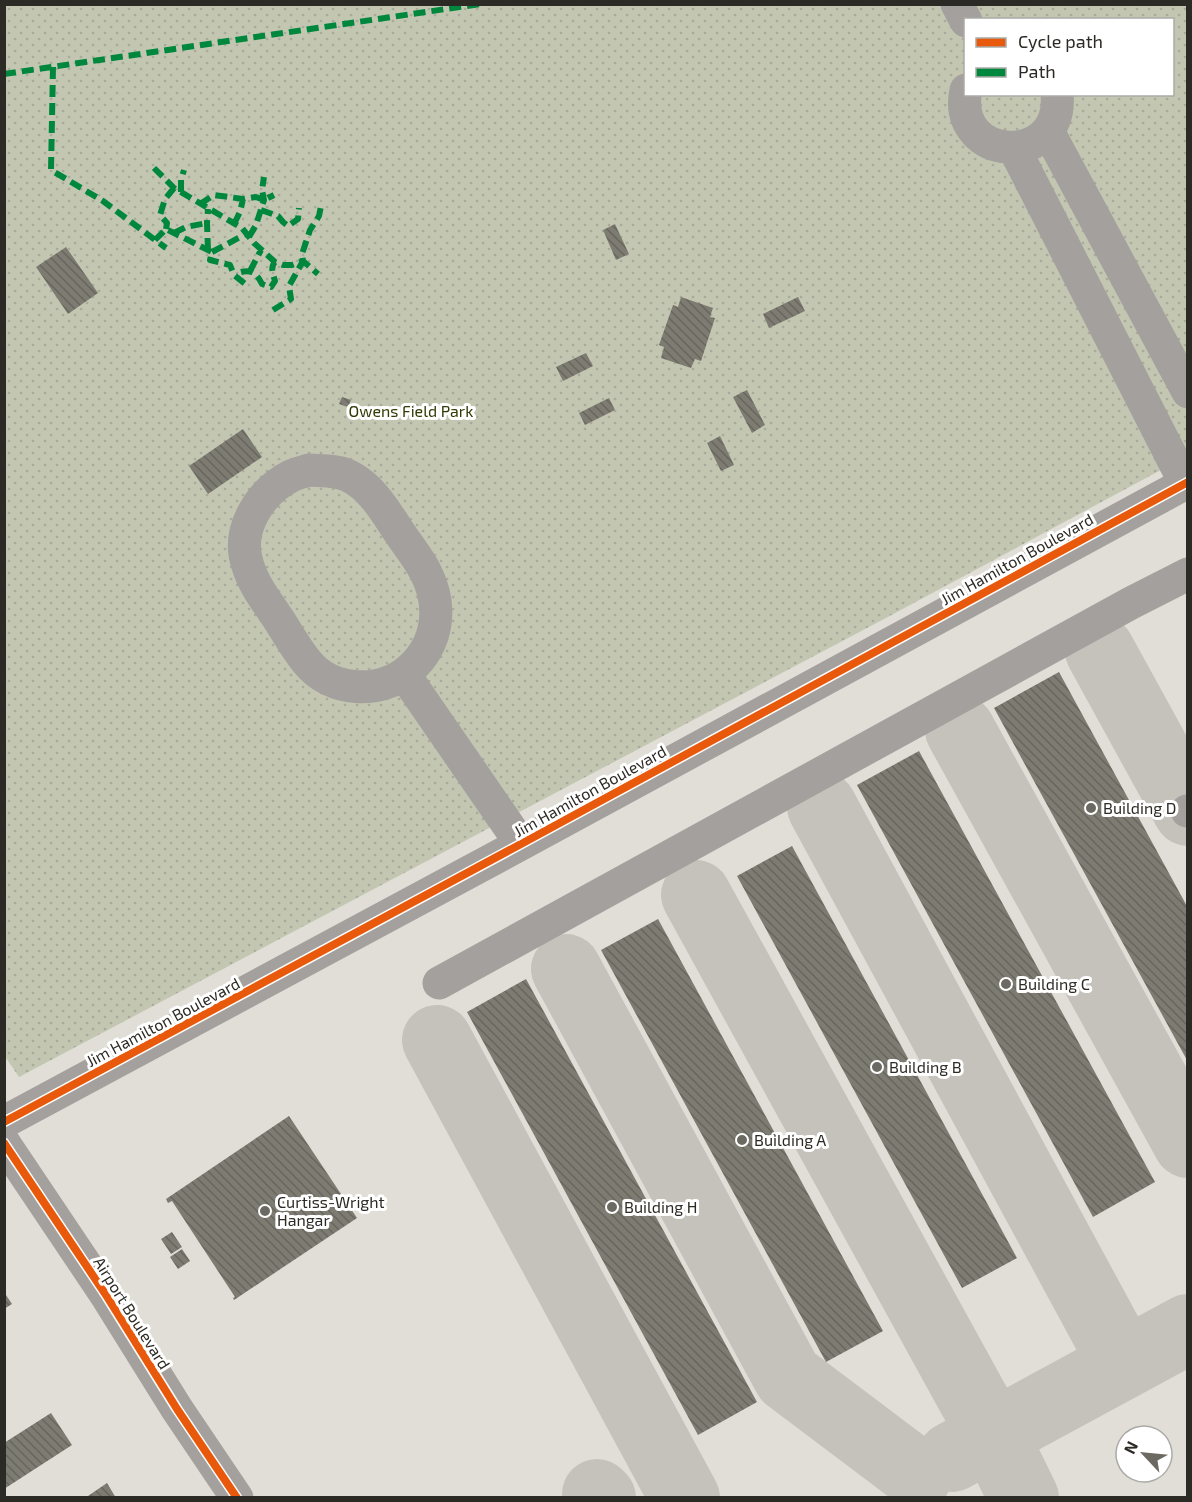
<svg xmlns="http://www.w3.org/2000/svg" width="1192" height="1502" font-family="'Exo 2',sans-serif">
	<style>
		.park { fill: url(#park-dots); fill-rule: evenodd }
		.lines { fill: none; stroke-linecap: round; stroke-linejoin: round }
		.taxiway { stroke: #c5c2bc; stroke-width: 70 }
		.building { fill: url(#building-back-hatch) }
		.minor { stroke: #a4a09d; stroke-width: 33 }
		.quiet { stroke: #00873e; stroke-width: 6; stroke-dasharray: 12 6; stroke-linecap: butt }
		.cycleway-casing { stroke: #fff; stroke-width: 11 }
		.cycleway { stroke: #e8590c; stroke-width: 8 }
		.poi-dot { fill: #6b6962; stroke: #fff; stroke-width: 2 }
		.labels { text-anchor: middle; stroke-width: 6; stroke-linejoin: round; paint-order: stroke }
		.park-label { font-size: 16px; fill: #303a02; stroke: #fff }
		.street-label { font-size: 16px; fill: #2c2a24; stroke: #fff }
		.poi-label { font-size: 16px; fill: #2c2a24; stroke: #fff; text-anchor: start }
	</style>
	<defs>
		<pattern id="park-dots" width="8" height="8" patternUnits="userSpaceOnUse" patternTransform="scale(1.5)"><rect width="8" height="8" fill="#c3c7b2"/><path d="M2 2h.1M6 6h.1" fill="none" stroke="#a8ab99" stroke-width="1.8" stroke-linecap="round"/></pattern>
		<pattern id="building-back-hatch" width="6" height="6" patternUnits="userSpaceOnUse" patternTransform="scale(1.5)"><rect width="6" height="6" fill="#7e7c72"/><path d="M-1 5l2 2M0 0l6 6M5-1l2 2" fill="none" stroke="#67665d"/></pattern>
	</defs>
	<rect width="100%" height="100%" fill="#e0ded6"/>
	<path class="park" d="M4,5H1187V456L884,619L19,1077L4,1055ZM966,20H1172V94H966Z"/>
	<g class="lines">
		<path class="taxiway" d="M1100,651L1188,811
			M960,730L1188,1143
			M822,807L1124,1364
			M696,895L993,1435L1024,1498
			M566,969L788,1377L918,1475
			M437,1040L685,1498
			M952,1457L1188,1329
			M597,1494L601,1498"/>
	</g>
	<path class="building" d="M615,224L629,254L616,260L603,230Z
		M66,247L98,293L68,314L36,267Z
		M681,297L713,308L710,317L715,318L701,361L695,359L691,368L661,358L664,347L659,345L673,305L678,307Z
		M798,297L805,311L769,328L763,314Z
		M586,353L593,366L563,381L556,367Z
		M747,390L765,425L752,433L733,397Z
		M342,397L351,400L348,407L339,404Z
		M609,398L615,410L585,425L579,413Z
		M243,429L262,457L208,494L189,466Z
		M720,436L734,465L721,471L707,443Z
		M1059,672L1188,908V1062L994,708Z
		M919,751L1155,1182L1093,1217L857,785Z
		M792,846L1017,1258L962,1288L737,876Z
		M658,919L883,1331L826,1362L601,950Z
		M526,979L757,1402L698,1435L467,1012Z
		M289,1116L357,1218L234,1300L233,1298L235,1297L172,1201L168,1203L166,1199Z
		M172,1232L182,1247L171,1254L161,1239Z
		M182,1249L190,1261L178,1269L170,1257Z
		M4,1292L12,1304L4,1309Z
		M51,1413L72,1445L4,1489V1443Z
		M107,1483L116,1498H85Z"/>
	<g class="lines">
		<path class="minor" d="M957,4L966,21
			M966,90C951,162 1064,169 1057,94
			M1048,131L1188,392
			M1014,148L1185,483
			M309,470C321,471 337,470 349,476C371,487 384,509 397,529C406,543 417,556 425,571C443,605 439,644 409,670C380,695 331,692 307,662C297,650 288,634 279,620C268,603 254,586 248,566C235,530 260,492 291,476C297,473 303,472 309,470Z
			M404,674L521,844
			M1187,811H1188
			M439,983L1131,603L1188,574
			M4,1122L521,844L1188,482
			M4,1143L106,1295L177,1409L237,1498"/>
		<path class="quiet" d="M53,67L51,170L103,201L166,248
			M4,74L480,4
			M154,168L174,188L242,228L254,243L275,262L283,265H292L303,261L318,274
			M181,192V180L184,170
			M200,204L214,195L243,199L256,197L264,200L274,195
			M261,210L278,216L283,222L288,226L298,219L299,208
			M234,224L240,212L243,199
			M166,229L167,223L160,215L165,199L174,188
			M174,233L186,227L207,223
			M249,237L256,225L264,200L262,190L264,177
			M155,240L166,229L212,252L210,260L230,265L234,275L249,287
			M208,250L207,223L208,209
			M212,252L246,234
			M250,271L261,250
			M241,272C252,269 257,274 262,284L271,287L275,281C273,274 270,267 275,262
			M273,310L291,299L289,286L303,261L302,254L310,230L319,216L321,206"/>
		<g class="cycleway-casing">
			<path id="cycleway" d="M4,1122L521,844L1188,482
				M4,1143L106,1295L177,1409L237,1498"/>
		</g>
		<use href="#cycleway" class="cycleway"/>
	</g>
	<g class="poi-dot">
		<circle cx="1091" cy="808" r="6"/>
		<circle cx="1006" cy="984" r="6"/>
		<circle cx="877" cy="1067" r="6"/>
		<circle cx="742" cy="1140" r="6"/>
		<circle cx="612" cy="1207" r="6"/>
		<circle cx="265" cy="1211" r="6"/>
	</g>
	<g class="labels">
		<g class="park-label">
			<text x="411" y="417">Owens Field Park</text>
		</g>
		<g class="street-label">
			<text transform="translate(1017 559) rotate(-29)" y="6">Jim Hamilton Boulevard</text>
			<text transform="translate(590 791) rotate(-29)" y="6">Jim Hamilton Boulevard</text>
			<text transform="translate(163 1022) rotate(-28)" y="6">Jim Hamilton Boulevard</text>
			<text transform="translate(132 1313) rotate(58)" y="6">Airport Boulevard</text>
		</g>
		<g class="poi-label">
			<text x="1103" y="814">Building D</text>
			<text x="1018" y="990">Building C</text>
			<text x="889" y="1073">Building B</text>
			<text x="754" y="1146">Building A</text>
			<text x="277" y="1208">Curtiss-Wright<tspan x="277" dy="18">Hangar</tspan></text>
			<text x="624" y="1213">Building H</text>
		</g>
	</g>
	<rect width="1192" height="1502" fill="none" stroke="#2c2a24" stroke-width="12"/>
	<rect x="964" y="18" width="210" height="78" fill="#ffffff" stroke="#abaaa7" stroke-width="1.5"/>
	<rect x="976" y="38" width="30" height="9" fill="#e8590c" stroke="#abaaa7" stroke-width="1.5"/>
	<text x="1018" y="48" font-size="18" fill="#2c2a24">Cycle path</text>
	<rect x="976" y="68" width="30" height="9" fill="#00873e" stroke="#abaaa7" stroke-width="1.5"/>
	<text x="1018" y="78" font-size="18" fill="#2c2a24">Path</text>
	<g transform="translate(1144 1454) rotate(296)"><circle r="28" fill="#ffffff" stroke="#abaaa7" stroke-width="1.5"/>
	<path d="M0-4.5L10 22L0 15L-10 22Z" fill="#6b6962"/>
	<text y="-9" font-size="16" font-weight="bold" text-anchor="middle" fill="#2c2a24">N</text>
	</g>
</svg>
